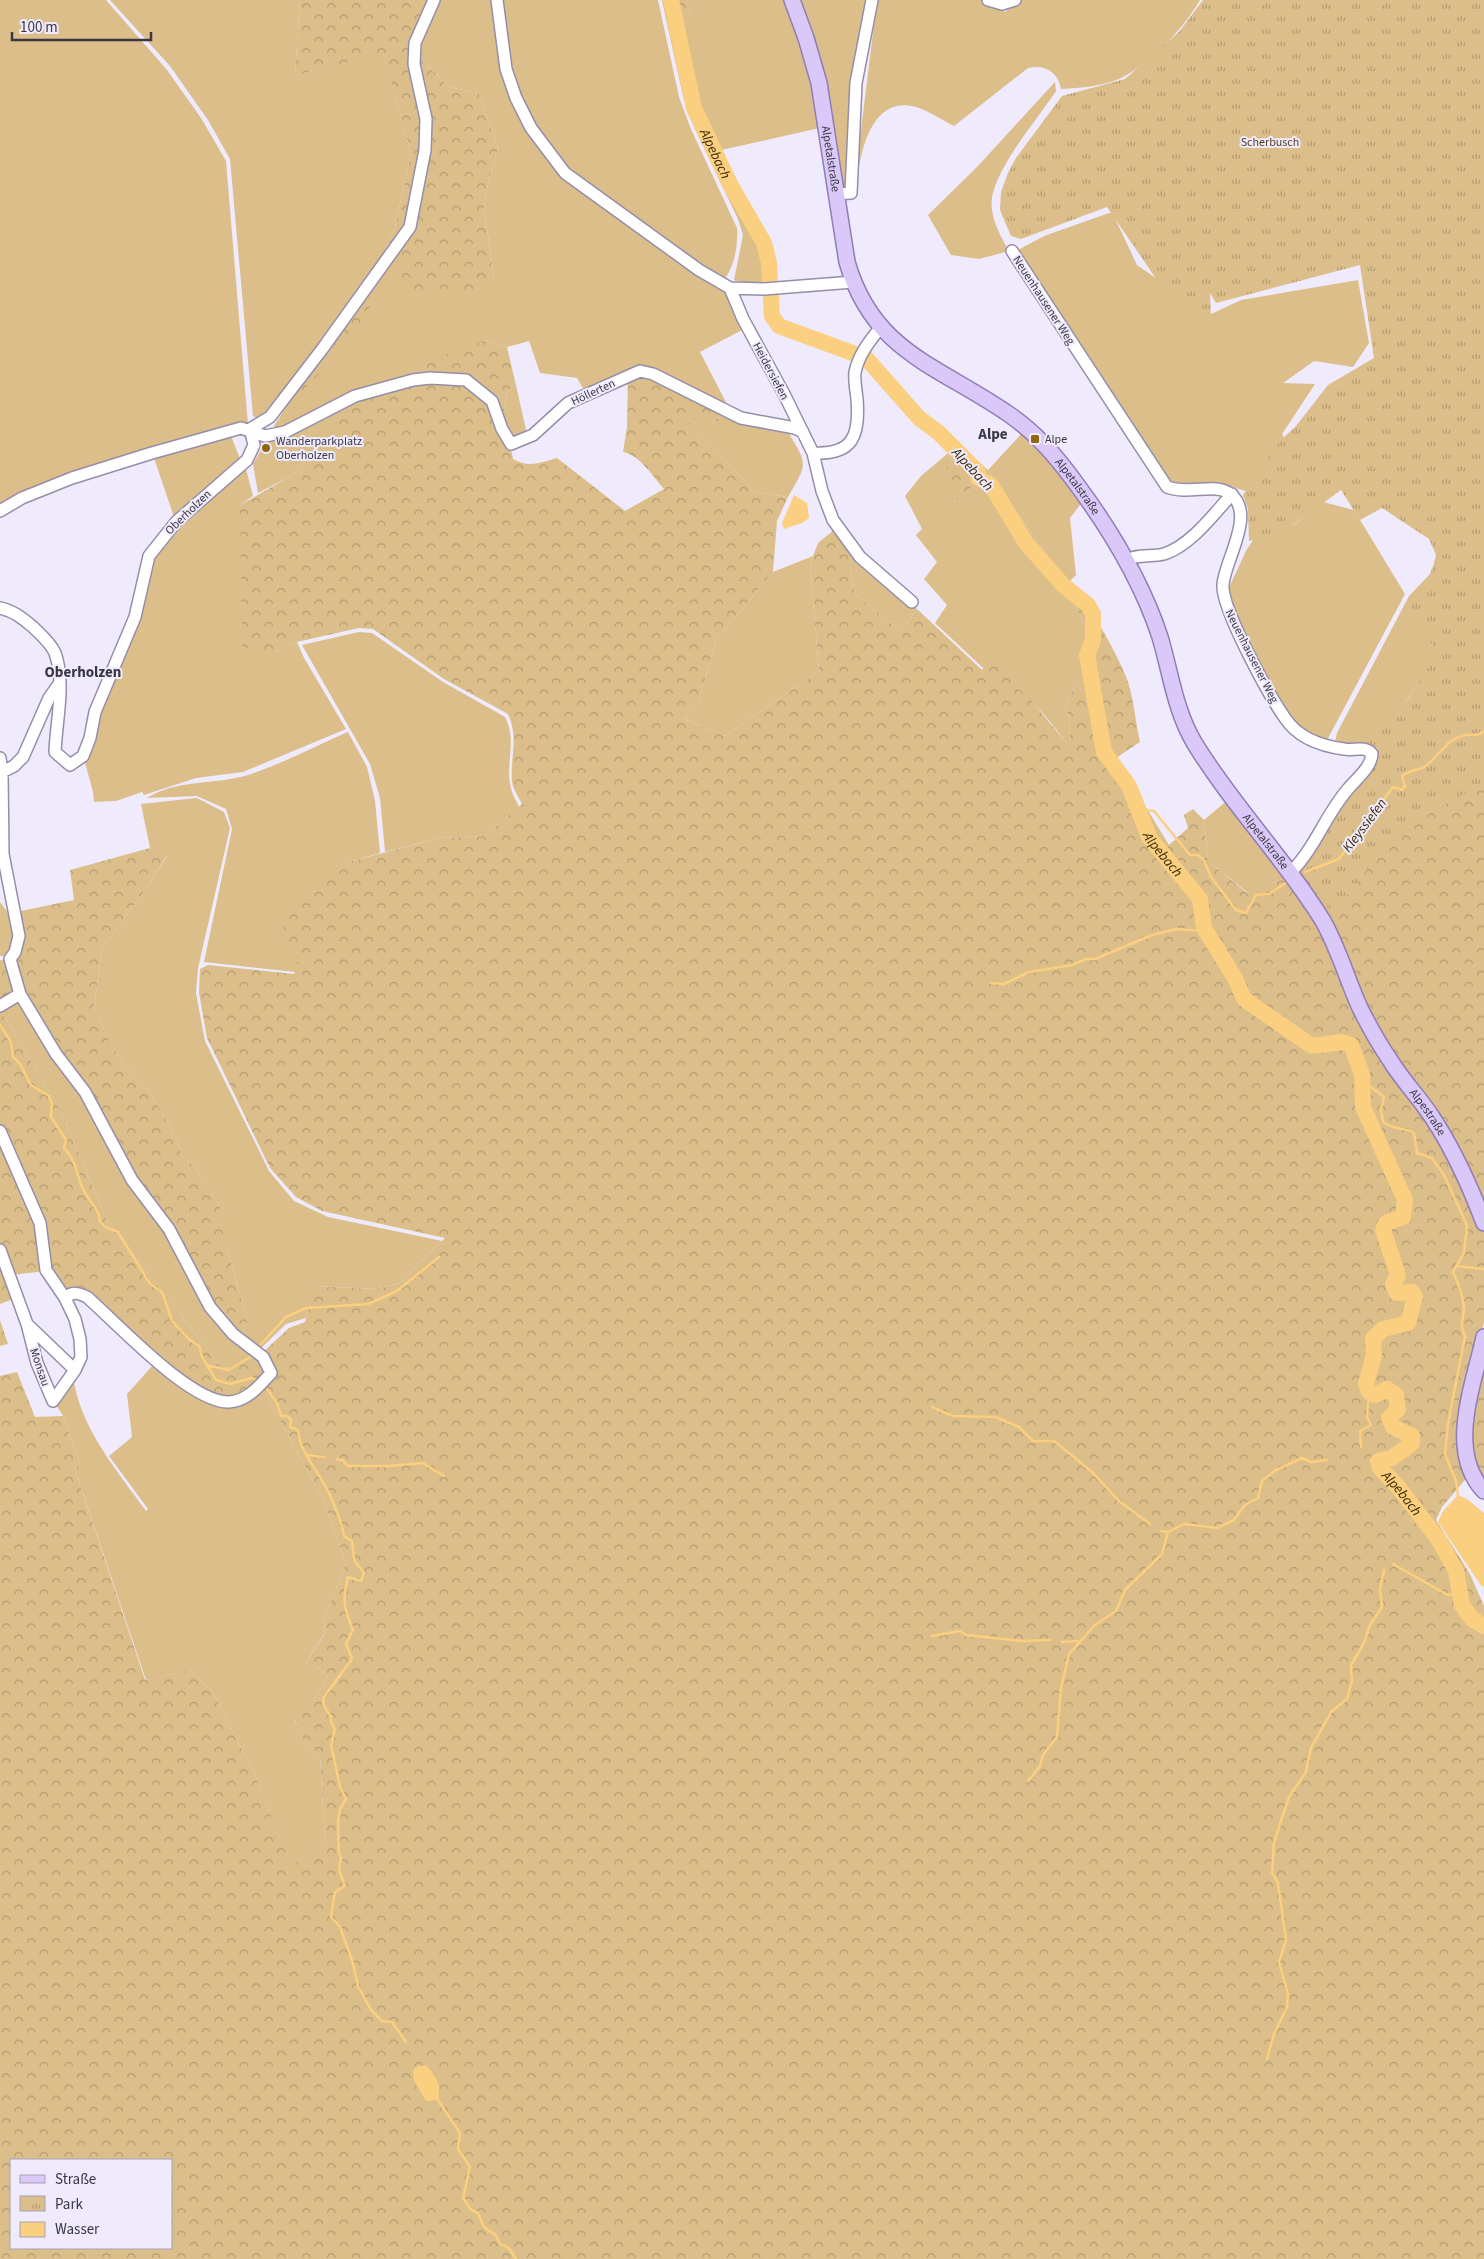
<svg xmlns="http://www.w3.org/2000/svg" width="1484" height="2259" font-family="'Source Sans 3',sans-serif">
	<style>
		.grass { fill: #dbbe89 }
		.forest { fill: url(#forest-crowns); fill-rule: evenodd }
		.park { fill: url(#park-tufts) }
		.water { fill: #facf80 }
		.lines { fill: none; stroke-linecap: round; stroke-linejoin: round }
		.stream { stroke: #facf80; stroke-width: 2.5 }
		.river { stroke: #facf80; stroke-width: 16 }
		.minor-casing { stroke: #968da9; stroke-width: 14 }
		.major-casing { stroke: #907db6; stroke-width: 18 }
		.minor { stroke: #fff; stroke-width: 11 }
		.major { stroke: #d9c8f8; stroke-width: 15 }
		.poi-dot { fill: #8f680d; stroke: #efeafc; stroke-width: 2 }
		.labels { text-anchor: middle; stroke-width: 4; stroke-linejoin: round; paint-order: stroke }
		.park-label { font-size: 12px; fill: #513f1d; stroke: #efeafc }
		.street-label { font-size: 12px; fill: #3a3743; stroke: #efeafc }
		.poi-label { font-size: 12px; fill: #3a3743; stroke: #efeafc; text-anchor: start }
		.water-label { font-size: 14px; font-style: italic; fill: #392804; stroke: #efeafc }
		.quarter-label { font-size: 15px; font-weight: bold; fill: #3a3743; stroke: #efeafc }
	</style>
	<defs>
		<pattern id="forest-crowns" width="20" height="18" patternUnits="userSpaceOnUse" patternTransform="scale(1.25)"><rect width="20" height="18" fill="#dbbe89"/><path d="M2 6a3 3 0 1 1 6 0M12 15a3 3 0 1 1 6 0" fill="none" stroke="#b39b72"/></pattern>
		<pattern id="park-tufts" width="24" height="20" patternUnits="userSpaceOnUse" patternTransform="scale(1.25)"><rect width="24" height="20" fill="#dbbe89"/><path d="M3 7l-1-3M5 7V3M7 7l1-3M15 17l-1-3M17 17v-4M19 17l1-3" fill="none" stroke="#b39b72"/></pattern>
	</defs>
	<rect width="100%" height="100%" fill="#efeafc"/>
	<path class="grass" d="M0,0H106L167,70L201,118L226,161L248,425L0,506Z
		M110,0H300L295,76L383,52L411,153L395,227L379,263L269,414L258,419L253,416L230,159L208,120L170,66Z
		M438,0H494L500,53L548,159L725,292L744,329L700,352L730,410L649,369L585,392L577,378L540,373L529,341L507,347L486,340L428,375L281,431L274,429V426L299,387L304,390L317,375L372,287L400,247L494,277L484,208L487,188L498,148L479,93L448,87L418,55L419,43Z
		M502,0H658L679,97L690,127L737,228C738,246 735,265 724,280L583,180C522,127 508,78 502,0Z
		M687,0H788L824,127L717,151L760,239L775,284L756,286L734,280L743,235L738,219L694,127L683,96L666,19L675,24L690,11Z
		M796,0H870L845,187H843Z
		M877,0H981L1005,12L1019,0H1200C1184,28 1151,63 1121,78C1104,86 1080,88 1061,89C1058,72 1045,64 1028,68L954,126C942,120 929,111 916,107C872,95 861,150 857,180L855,179Z
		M1055,82L1056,91C1037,120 999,163 992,197C989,216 1000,235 1009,251L979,259L951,255L928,215L978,166Z
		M1112,212L1137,265L1209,315L1241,300L1358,280L1369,343L1353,367L1314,361L1283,383L1315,384L1282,434L1290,449L1268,499L1219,482L1193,487H1173L1016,251L1044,236Z
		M515,381L527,434L516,437L511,436L502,422L507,393Z
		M333,409L344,437L291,476L258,493L253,464L262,448L269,442L287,435Z
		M717,409L787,430C807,465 809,461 788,497L755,492L686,418L719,421Z
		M1024,431L1083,501L1070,518L1076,575L1067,584L988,470Z
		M231,436L241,461L175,520L153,455Z
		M947,454L953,461L958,500L984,476L1020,538L1072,600L1088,631L1087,683L1076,684L1065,704L1070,722L1069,747C1046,713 1018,687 988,660L983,668L935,623L947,605L924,579L937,562L916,535L922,529L905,496L921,476Z
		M246,469L253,496L240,505L275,652L297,642L304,658L346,729L243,772L196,778L144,795L142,792L116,801L94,802L93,792L84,759L149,562L166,536L241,470Z
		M1323,502L1354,510L1405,594L1327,740L1318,742L1289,719L1224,598L1246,551L1260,529L1270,535L1294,525Z
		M1440,538L1461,622L1373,749L1335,742L1337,733L1409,596L1432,572Z
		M852,555L917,609L901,631L855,594L849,561Z
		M813,556L810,564L819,671L725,736L684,719L698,704L716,640L773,572Z
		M359,632L372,633L443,682L505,717C517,740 506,761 510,784C511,792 516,800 519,807L485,836L440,838L385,852L380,798L370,764L302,645Z
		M348,732L367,767L375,801L380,853L348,862L284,938L301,952L295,972L204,962L232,829L226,809L197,796L147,798C177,779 215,785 248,775C282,764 315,746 348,732Z
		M197,798L224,812L230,828L198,968L196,993L205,1041L269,1171L294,1201L328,1217L442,1241L400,1283L375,1289L316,1286L306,1318L286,1324L260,1349L239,1336L248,1322L226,1245V1217L195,1167L183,1157L172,1129L147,1088L122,1062L107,1037L94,1008L102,949L148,886L167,856L150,848L141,804Z
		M1230,798L1290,876L1248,893L1208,861L1204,820Z
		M0,902C16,923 18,931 9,956H0Z
		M18,1000L22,1001L168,1229L199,1290L257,1355L231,1368L221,1367L107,1221L62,1113L0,1009Z
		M155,1363L262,1387L324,1502L346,1563L325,1617L324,1635L305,1663L319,1668L328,1677L314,1699L295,1721L299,1734L320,1757L325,1843L291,1867L256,1777L214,1694L191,1670L146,1680L76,1473L80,1465L63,1416L55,1403L73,1376C80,1428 116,1469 146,1511L148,1509L109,1456L132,1437L127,1394Z"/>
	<path class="forest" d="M300,0H432L413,41L424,120L421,151L406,227L379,263L395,227L411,153L383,53L295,76Z
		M662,0H687L690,11L675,25L666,19Z
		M418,55L448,87L479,93L498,148L487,188L484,208L494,277L483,288L470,293L401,290L398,257L430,150Z
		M372,287L378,295L341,351L303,391L299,387Z
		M486,340L507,347L515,381L507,393L502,422L467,378L428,375L418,369L420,364Z
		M640,373L717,409L719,421L687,419L755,492L788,497L777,521L773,572L716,640L698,704L684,719L725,736L819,671L810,564L818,543L835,529L852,555L849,561L855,594L901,631L917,609L982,670L988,659L1030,699L1069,746L1070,722L1065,704L1076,684L1087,682L1088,631L1072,600L1020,538L984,477L958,500L938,477L953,461L947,454L959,446L988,470L1067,584C1085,594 1117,654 1125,674C1134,695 1135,721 1140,742L1116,758L1169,845L1188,828L1184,815L1193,809L1204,820L1208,861L1247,893L1290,876L1428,1119L1484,1230V1322L1462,1419L1469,1475L1442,1507L1436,1520L1470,1574L1484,1606V2259H0V1376L17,1372L35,1417L63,1416L80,1465L76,1473L145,1680L191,1670L214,1694L256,1777L291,1866L325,1843L320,1757L299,1734L295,1720L314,1699L328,1677L319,1668L305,1663L324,1636L325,1617L346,1563L324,1502L262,1387L274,1373L262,1353L289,1328L305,1322L315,1286L375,1289L400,1283L445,1238L322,1211L296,1197L270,1168L207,1038L199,993L200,969L208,965L294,974L300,952L284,938L283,917L348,862L440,838L485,836L522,804C519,798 513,789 512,782C510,758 519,737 508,714L444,679L373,629L359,628L297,642L275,652L242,648L240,505L291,476L343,437L333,409L392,386L466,382L491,402L510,445L513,459C528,468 540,463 557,458L625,511L664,489C654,478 639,454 623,452L627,427L628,378ZM11,2160H171V2248H11Z
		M1484,717V1210L1394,1060L1297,872L1347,794Z
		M150,848L167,855L148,886L102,949L94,1008L107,1037L122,1062L147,1088L172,1129L183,1157L195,1167L226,1217V1245L248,1322L239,1336L222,1321L134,1180L21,993L12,960L16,912L74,900L70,870Z
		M0,960L9,961L17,993L0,1003Z
		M0,1009L62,1113L107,1221L221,1367L231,1368L257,1355L270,1372C259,1384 247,1399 230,1400C194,1401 107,1315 78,1290L61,1289L46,1271L10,1275L16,1298L0,1304Z
		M0,1320L8,1344L0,1346Z
		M1484,1355V1486L1467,1438Z"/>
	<path class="park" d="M1203,0H1484V785C1443,801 1404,829 1374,862C1359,878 1347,896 1333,913L1301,871L1370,766L1363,746H1345C1355,743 1367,741 1375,735C1396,722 1424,675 1437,653L1407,602L1426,583L1437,557L1429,539L1382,508L1360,520L1341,490L1285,531L1249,541L1248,509L1243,495L1280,441L1296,426L1328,385L1374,358L1360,265L1216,303L1210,293L1211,319L1157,280L1107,207L1021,239L1011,236L1000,210L1001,192L1008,173L1016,158L1062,96L1125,79L1179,32Z"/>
	<path class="water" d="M794,495L807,503L809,518L802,523L784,529L782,523Z
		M1458,1495L1467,1499L1484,1513V1586L1482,1587L1438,1522L1443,1511Z
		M426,2065C436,2076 442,2084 438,2100L426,2101L414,2081L413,2070L418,2066Z"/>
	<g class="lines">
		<path class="stream" d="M1138,809L1154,811L1190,855H1198L1203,859L1211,877L1236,910L1246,913L1256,895L1269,894L1289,881
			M1305,872L1339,859L1393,787L1402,790L1405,786L1402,776C1409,770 1417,771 1424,767C1438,758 1447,738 1465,735C1473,734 1477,737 1484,731
			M991,983L1004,984L1029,972L1072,965L1086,959H1095L1152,935L1177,929L1200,931L1204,928
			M0,1025L11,1042L13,1057L20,1064L31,1085L49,1096L52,1104L51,1117L66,1140L64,1148C76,1160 76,1172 82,1187C87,1200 99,1207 100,1221L105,1227L118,1232L150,1284L161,1291L164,1297L172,1321L190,1340L200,1347L201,1355L216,1380L230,1384L252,1378L257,1381
			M1362,1080L1384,1097L1381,1109L1383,1122C1396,1131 1405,1127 1414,1133L1417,1153L1432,1158L1444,1175L1467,1225L1464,1253L1453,1272C1458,1283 1464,1297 1464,1310C1463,1323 1459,1323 1465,1336L1448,1424L1445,1454L1456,1481L1458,1495
			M1456,1266L1484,1269
			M261,1344L286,1317L306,1308L368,1304L397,1291L439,1257
			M209,1366L229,1370L253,1355
			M267,1389L277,1403L281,1416H287L291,1420L290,1427L298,1430C299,1449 314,1466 323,1482C331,1495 342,1522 344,1536L352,1541L354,1560L364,1573L361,1581L348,1577C342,1600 344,1609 353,1630L346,1643L352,1659L324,1697L323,1704L331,1717V1722L335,1729L331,1745L340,1787L346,1799L340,1809L338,1823L339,1853L341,1858L339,1870L345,1886L335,1892L331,1917L340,1927L352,1960L358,1986L371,2010L382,2021L392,2022L406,2042
			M932,1407L953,1416L996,1417L1019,1427L1033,1441H1054L1092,1472L1119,1501L1150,1524
			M1361,1447L1360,1431L1371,1425L1367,1417L1369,1392
			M307,1455L324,1457
			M337,1459L342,1460L348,1466H388L423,1463L444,1476
			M1161,1531L1168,1532
			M1393,1564L1446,1594L1459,1596
			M932,1636L960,1631L966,1635L1023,1641L1050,1640
			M1062,1642L1078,1641
			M1028,1781L1040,1766L1043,1755L1057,1737L1061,1688L1069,1654L1095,1625L1116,1611L1125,1590L1162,1554L1168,1532L1184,1524L1217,1528L1234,1520L1245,1505L1258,1498L1262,1481L1276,1470L1302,1458L1311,1462L1327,1460
			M1267,2059L1274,2034L1287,2007L1288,1994L1279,1962L1286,1940L1278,1883L1272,1873L1274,1842L1289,1797L1306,1772L1311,1748L1331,1712L1347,1699L1352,1681L1351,1665L1364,1643L1370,1625L1382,1607L1380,1589L1384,1570
			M436,2097L460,2133L458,2149L470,2167L463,2198L471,2210L478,2213C482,2225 484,2229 495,2234L500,2244L509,2248L516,2259"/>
		<path class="river" id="s1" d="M671,0L694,108L730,184L764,243L769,263L772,316L779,326L866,358L919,418L939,433L978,472V478L991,485L1026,543L1063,585L1088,605L1093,614V640L1087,655L1104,752L1129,786L1149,837L1200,899L1204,928L1236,980L1244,999L1312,1046L1342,1042L1351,1045L1362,1074L1363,1107L1405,1200L1403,1217L1386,1223L1383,1230L1398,1275L1393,1284L1397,1293L1412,1292L1415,1296L1408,1323L1383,1329L1373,1339L1374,1355L1366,1384L1369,1392L1375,1395L1387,1389L1396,1395L1398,1409L1389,1418L1393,1427L1412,1436V1443L1392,1458L1378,1461L1380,1468L1399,1488L1439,1540L1456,1571L1462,1605L1472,1619L1484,1626"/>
		<g class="minor-casing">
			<path id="minor" d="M497,0L506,69L516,98L531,128L565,173L699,270L730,288L764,289L853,282
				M988,0L1002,4L1015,0
				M836,194L851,193L856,83L872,0
				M1012,251L1167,487C1188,495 1215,483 1229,493C1258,512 1224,561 1223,585C1221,608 1270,697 1285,718C1298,738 1321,746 1344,749C1353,751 1365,745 1372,754C1371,768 1356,779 1348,789C1326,814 1315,848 1291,872
				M730,288L743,319L784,394L813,453L822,491L833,520L860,557L912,602
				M250,429L270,417L323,348L410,227L425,150L426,119L414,64L415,43L434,0
				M813,453C853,455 860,436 857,399C856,390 854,380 855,372C859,354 869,342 880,328
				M0,511L22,498L72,478L152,453L241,428L265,436L285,432L355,396L413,380L430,378L466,380L492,401L502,429L511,444L533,435L568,403L640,371L653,374L741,418L795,428L803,432
				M1126,560C1136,554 1152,557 1164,554C1190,546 1214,514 1232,494
				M0,608C14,611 22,618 33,627C40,634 51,643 55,653C66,683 56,722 55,752L70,765L83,756L90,738L95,712L135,617L149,556L176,522L247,460L254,445L250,429
				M0,758L2,772L3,854L19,936L15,952L10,959L20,994L56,1054L85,1092L132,1180L169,1229L210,1307L233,1334L263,1357L271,1373C260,1385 248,1401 229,1402C190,1403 117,1323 87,1297C78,1293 73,1291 65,1298
				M2,772L14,766L23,757L49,698L59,684
				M0,1006L20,994
				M0,1131L40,1223L46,1270L65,1298L75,1319L80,1339L81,1357L75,1370L53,1401
				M0,1250L27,1324L37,1363L53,1401
				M28,1325L75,1370"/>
		</g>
		<g class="major-casing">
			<g id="major">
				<path id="s2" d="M792,0L806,38L819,83L847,262C873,353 940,366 1010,415C1037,434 1055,455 1075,482C1110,529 1142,582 1160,637C1171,674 1175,711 1195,744C1233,806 1285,859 1323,921C1339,949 1347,980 1360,1008C1369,1026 1379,1044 1390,1060C1402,1080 1419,1097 1432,1117C1454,1150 1470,1186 1484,1223"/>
				<path d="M1484,1337C1474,1384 1446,1451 1484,1491"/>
			</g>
		</g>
		<use href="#minor" class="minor"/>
		<use href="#major" class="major"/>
	</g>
	<g class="poi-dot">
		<rect x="1030" y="434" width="10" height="10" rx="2.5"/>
		<circle cx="266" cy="448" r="5"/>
	</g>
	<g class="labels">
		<g class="park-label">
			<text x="1270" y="146">Scherbusch</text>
		</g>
		<g class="street-label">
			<text dy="4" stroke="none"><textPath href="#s2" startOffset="164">Alpetalstraße</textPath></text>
			<text transform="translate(1044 300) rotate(57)" y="4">Neuenhausener Weg</text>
			<text transform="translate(771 371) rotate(62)" y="4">Heidersiefen</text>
			<text transform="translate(593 392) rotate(-25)" y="4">Höllerten</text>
			<text dy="4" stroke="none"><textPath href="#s2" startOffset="598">Alpetalstraße</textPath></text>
			<text transform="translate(188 512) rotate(-44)" y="4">Oberholzen</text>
			<text transform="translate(1252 656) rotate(63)" y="4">Neuenhausener Weg</text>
			<text dy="4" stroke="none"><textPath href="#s2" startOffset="1004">Alpetalstraße</textPath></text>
			<text dy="4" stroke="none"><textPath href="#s2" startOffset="1321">Alpestraße</textPath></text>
			<text transform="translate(40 1367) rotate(71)" y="4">Monsau</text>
		</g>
		<g class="poi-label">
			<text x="1045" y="443">Alpe</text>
			<text x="276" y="445">Wanderparkplatz<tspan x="276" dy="14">Oberholzen</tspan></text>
		</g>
		<g class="water-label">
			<text dy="5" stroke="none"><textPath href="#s1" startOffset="161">Alpebach</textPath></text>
			<text transform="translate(973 469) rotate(47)" y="5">Alpebach</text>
			<text transform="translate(1364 825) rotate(-53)" y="5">Kleyssiefen</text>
			<text dy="5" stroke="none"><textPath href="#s1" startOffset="1048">Alpebach</textPath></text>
			<text dy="5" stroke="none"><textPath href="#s1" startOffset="1934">Alpebach</textPath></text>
		</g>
		<g class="quarter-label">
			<text x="993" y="439">Alpe</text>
			<text x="83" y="677">Oberholzen</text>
		</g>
	</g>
	<rect x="10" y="2159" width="162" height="90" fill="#efeafc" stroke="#a7a2b2"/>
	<rect x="20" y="2175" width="25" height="8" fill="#d9c8f8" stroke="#a7a2b2"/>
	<text x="55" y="2184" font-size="15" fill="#3a3743">Straße</text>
	<rect x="20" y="2196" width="25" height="15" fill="url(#park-tufts)" stroke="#a7a2b2"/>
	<text x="55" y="2209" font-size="15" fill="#3a3743">Park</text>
	<rect x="20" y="2222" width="25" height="15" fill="#facf80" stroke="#a7a2b2"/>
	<text x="55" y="2234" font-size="15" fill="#3a3743">Wasser</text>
	<path d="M12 32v8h139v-8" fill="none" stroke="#3a3743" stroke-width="2.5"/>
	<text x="20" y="32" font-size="15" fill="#3a3743" stroke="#efeafc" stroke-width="4" paint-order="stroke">100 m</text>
</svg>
